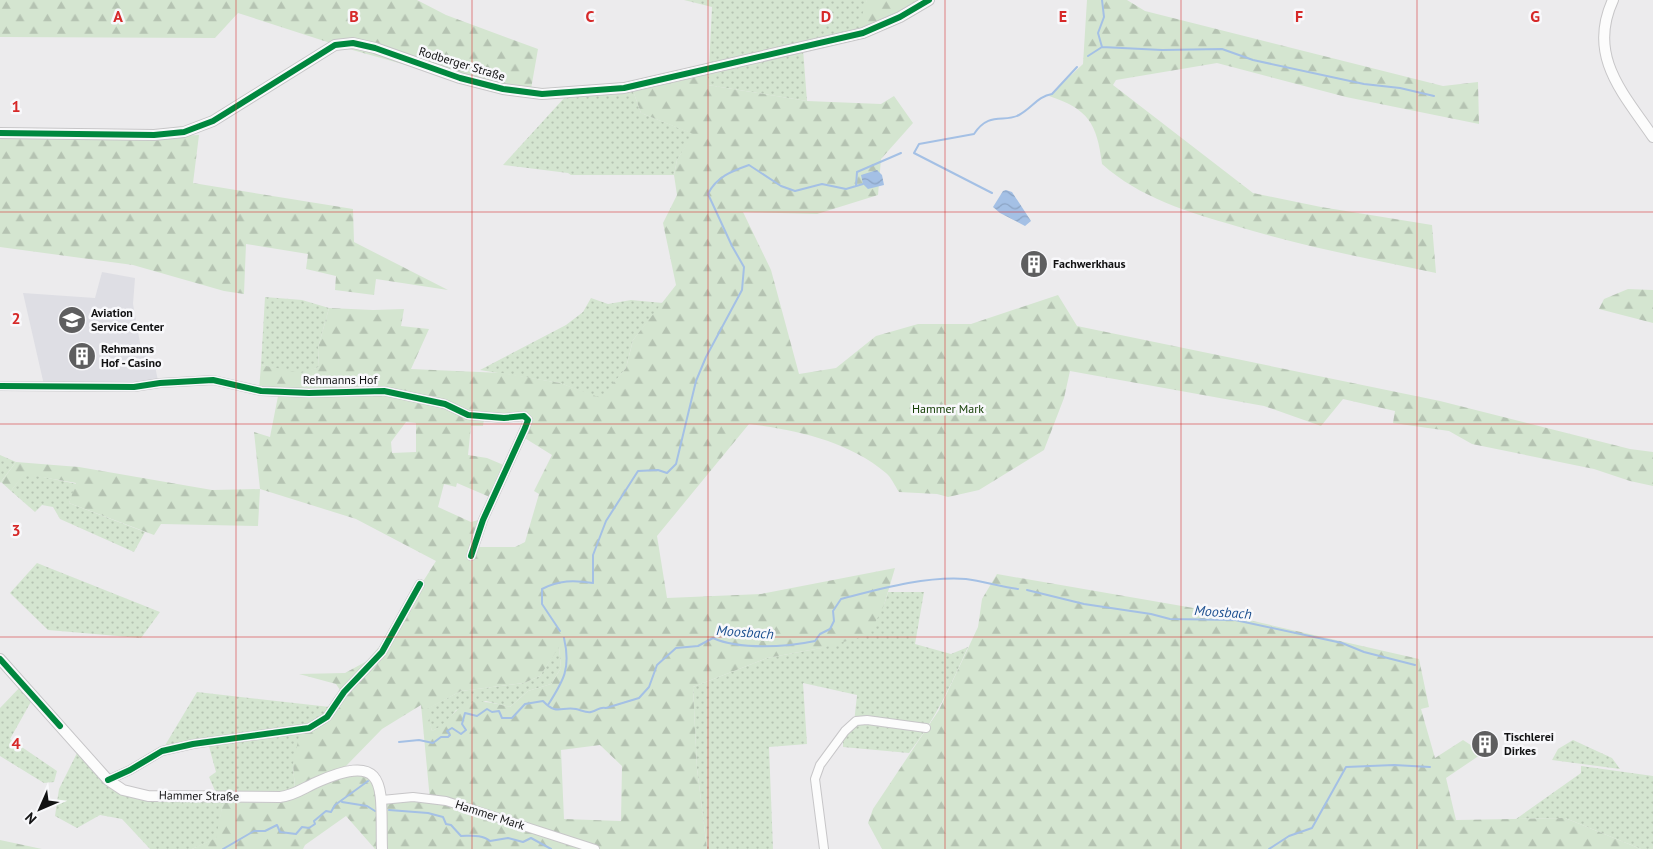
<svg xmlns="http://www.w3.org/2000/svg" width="1653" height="849" font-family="'PT Sans',sans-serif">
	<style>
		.built { fill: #dedee4 }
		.grass { fill: url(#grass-dots) }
		.forest { fill: url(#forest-firs); fill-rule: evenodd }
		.water { fill: url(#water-waves) }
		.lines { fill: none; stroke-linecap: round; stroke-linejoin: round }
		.stream { stroke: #a4c0e5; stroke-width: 2 }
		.street-casing { stroke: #c7c6c8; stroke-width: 10 }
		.secondary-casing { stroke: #c7c6c8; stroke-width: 12 }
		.street { stroke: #fcfcfc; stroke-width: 8 }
		.secondary { stroke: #fcfcfc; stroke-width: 10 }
		.cycleway-casing { stroke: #f8f8fb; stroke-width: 9 }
		.cycleway { stroke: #00873e; stroke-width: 6 }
		.grid { fill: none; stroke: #d62828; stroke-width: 1; stroke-opacity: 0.55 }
		.labels { text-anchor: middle; stroke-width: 5; stroke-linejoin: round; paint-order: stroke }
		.street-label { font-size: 12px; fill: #121213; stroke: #f8f8fb }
		.poi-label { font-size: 12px; font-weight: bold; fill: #121213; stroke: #f8f8fb; text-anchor: start }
		.park-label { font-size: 12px; fill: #164007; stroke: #f8f8fb }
		.water-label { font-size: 14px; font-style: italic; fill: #1d5090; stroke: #f8f8fb }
		.grid-label { font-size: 16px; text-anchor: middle; font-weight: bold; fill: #d62828; stroke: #f8f8fb; stroke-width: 5; stroke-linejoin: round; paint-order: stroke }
	</style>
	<defs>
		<pattern id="grass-dots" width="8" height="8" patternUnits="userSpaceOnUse" patternTransform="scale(1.25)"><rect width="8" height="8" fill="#d4e5d0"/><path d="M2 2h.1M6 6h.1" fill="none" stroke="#b5c3b2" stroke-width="1.8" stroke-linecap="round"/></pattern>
		<pattern id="forest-firs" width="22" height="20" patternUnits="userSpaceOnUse" patternTransform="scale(1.25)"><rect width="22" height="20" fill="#d4e5d0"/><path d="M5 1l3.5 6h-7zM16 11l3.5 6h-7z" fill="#b5c3b2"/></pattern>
		<pattern id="water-waves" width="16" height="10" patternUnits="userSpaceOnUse" patternTransform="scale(1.25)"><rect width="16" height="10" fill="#a4c0e5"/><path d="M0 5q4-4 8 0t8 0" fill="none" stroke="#8ca4c4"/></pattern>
	</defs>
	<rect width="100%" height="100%" fill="#ecebed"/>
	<path class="built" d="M102,272L135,278L133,304L141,348L155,366L158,381L146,383L44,385L23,293L95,298Z"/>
	<path class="grass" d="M684,0H867L863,31L709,68L712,7Z
		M803,49L807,101L708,85V71Z
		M632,88L641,113L694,134L677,160L674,175H571L568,173L503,165L566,96Z
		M265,297L302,300L329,308L318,348L319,367L301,374L261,365Z
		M591,298L608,304L631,300L663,303L633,340L626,368L601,399L560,383L480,370L566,325L583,312Z
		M0,455L16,462L0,483Z
		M24,473L77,484L69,503L145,532L134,552L60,519L53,507L42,505L35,512L11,491Z
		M37,563L160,612L141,638L48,630L10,593Z
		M888,592H924L915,644L951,654L968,647C951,685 935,720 909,753L843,747V737L854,723L857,695L803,683L807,744L769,747L773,849H707L697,768L693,687L767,658L821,648L884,605Z
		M559,646L561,668L551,684L528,691L510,707L486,701L456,710L444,725L432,731L426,709L461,691L524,683L540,676Z
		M21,686L32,700L10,739L57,771L54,782L44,783L0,756V708Z
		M197,692L330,707L293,764L295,790L280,796L216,793L209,777L216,772L207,739L164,747Z
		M1573,740L1612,758L1620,769L1552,760L1558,749Z
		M78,751L142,799L223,802L217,838L192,849H150L122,819L100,815L77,828L55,816L59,789Z
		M1581,766L1653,776V849H1641L1565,818L1516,819L1581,773Z"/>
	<path class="forest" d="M0,0H417L446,15L538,49L531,89L463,81L349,49L238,13L215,38L0,37Z
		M867,0H927L863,31L860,21Z
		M1087,0H1127L1145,11L1443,86L1478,82L1479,124L1346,97L1217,63L1116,80L1113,85L1253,193L1321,207L1432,225L1436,273C1369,259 1302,246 1236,226C1188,212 1140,198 1102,164C1097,123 1088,109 1049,96L1083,64Z
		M708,71V85L807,101L881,104L894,96L913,123L881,159L878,195L817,214L743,212L771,270L799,374L836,368L876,336L918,324H971L1058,295L1077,326L1440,401L1630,449L1653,452V486L1630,481L1594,469L1472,444L1449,431L1393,423L1395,411L1343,399L1321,426L1264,406L1070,371L1064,398L1044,450L979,490L948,497L937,494L899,492C895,486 891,477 886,473C848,441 796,430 749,424L657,536L667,598L761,594L895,568L884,605L869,635L821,648L767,658L693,687L697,768L707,849H386L384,802L430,800L421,705L382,729L346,766L295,789L293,764L301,727L320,721L340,690L336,684L299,674L345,673L367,661L378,648L389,643L405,610L436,561L356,519L260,489L258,526L161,524L154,535L69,503L76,483L24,474L11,491L1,482L16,462L79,467L212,490L260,489L254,432L270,437L279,391L259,390L261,365L301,373L319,367L318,348L329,308L373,310L404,309L401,326L429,329L411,369L502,373L560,383L601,398L626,368L633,340L676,285L663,223L677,195L674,175L677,160L693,134L641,113L632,88ZM484,418L525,419L506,466L487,458L468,455L471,426H483ZM406,422L416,423V452L392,453L391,442ZM523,437L552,455L534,491L539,494L525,542L515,547H477L485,519ZM457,483L492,498L482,519L471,522L438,507L444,484L456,487ZM559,647L561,668L551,684L528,691L510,707C492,703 471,696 456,711C447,719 443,726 432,731L427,709L461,691L524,683L540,676ZM600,745L622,766L621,821L564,819L561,750Z
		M199,135L193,183L353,209L354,242L448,290L376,279L374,295L335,290L336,276L306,269L308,254L246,244L244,294L224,291L133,265L0,247V138L101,139Z
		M1628,289L1653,290V323L1599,309L1604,299Z
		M997,574L1205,610L1419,659L1429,707L1421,709L1435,758L1463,740L1483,753L1446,778L1456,820L1565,818L1641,849H882L868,823L873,809L939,710L978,627L982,599Z
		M358,774L368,777L375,785L380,849H375L346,816L305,845L303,849H192L216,838L223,802L279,803L296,798L331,781Z
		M0,840L42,849H0Z"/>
	<path class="water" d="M877,170L882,175L884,185L868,189L863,184L861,175Z
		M1006,190L1012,192L1031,221L1025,226L1000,213L993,207L1003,191Z"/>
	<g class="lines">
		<path class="stream" d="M1102,0L1104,17L1098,33L1102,47
			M1088,56L1102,47L1162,50L1222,49L1253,60L1364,84L1400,88L1434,96
			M856,186L857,172L901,153
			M992,193L914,153L919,144L974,134C989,111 1004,123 1019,115C1032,108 1038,96 1052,94L1077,67
			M1027,590L1084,604L1151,614L1170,619L1235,620L1342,643L1364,652L1415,665
			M560,631L542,604V589C559,580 574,580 593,583V555L606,521L638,471L658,470L667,473L676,464L696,381L706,357L742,290L744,267L732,246L708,194C716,177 732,171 749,165L781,186L795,191L822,184L846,189L863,184
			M548,705C564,680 571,668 564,638
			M399,742L419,740L433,743L441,737H448L450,735L447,731L452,728L461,734L466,730L462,724L465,713L477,716L487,709L492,712L499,711L502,718H512L525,704L543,701C557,716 561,706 576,709C581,710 586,713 591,712C598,711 599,706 606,708L639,698L649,687L657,665L676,648L698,646L713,638C739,650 787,647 815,641L820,634L830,629L834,621L833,611L841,599C880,589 925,576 966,579C983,581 1001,587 1018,589
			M342,802L367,806L375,811
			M389,810L428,813L443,817L446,824L451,825L461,836C471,836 482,834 490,841L508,838L523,842L531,838L551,849
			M223,849L254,831H265L277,825L280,832L296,834L302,827L309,828L315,824L314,821L326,811L331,812L335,805L368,781
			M1269,849L1289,836L1312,828L1346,767L1394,765L1430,767"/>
		<g class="street-casing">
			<path id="street" d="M0,386L134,387L160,383L213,380L261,391L309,393L384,391L445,404L468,415L504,418L524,416L528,420L525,428L483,520L471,556
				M108,780L130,770L162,751L193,744L309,728L327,717L344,692L382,652L420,584
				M382,800L413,797L446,801L595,849
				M824,849L815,779L820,765L845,731L856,721L867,720L926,728"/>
		</g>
		<g class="secondary-casing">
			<path id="secondary" d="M1613,0C1587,56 1623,93 1653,137
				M0,133L154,135L184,132L213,121L335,45L353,43L375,48L460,78L503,89L542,94L624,88L863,33L900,17L929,0
				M0,659L108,780L123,790L148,796L280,797C293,796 304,788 315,783C392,748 380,791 382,849"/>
		</g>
		<use href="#street" class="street"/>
		<use href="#secondary" class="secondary"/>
		<g class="cycleway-casing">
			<path id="cycleway" d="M0,133L154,135L184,132L213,121L335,45L353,43L375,48L460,78L503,89L542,94L624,88L863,33L900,17L929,0
				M0,386L134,387L160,383L213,380L261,391L309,393L384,391L445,404L468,415L504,418L524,416L528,420L525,428L483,520L471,556
				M0,659L60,726
				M108,780L130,770L162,751L193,744L309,728L327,717L344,692L382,652L420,584"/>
		</g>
		<use href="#cycleway" class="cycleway"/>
	</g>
	<path class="grid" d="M236,0V849M472,0V849M708,0V849M945,0V849M1181,0V849M1417,0V849M0,212H1653M0,424H1653M0,637H1653"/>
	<defs>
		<g id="building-disc" transform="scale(1.4375)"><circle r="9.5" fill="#5e5e5f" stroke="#f8f8fb"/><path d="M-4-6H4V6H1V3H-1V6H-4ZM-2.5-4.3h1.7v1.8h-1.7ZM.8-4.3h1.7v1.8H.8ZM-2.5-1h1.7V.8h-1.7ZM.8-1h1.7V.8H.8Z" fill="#fff"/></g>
		<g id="university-disc" transform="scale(1.4375)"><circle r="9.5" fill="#5e5e5f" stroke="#f8f8fb"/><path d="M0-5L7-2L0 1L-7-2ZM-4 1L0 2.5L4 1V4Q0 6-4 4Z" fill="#fff"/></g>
	</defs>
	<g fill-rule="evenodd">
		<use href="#building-disc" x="1034" y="264"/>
		<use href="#university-disc" x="72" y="320"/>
		<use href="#building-disc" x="82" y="356"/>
		<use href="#building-disc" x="1485" y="744"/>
	</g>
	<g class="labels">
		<g class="street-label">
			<text transform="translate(462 64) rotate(17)" y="4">Rodberger Straße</text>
			<text x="340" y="384">Rehmanns Hof</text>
			<text transform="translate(199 796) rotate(1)" y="4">Hammer Straße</text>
			<text transform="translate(490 815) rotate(18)" y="4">Hammer Mark</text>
		</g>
		<g class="poi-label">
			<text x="1053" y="268">Fachwerkhaus</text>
			<text x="91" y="317">Aviation<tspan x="91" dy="14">Service Center</tspan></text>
			<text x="101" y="353">Rehmanns<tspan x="101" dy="14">Hof - Casino</tspan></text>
			<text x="1504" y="741">Tischlerei<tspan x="1504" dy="14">Dirkes</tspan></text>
		</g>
		<g class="park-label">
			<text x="948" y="413">Hammer Mark</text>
		</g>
		<g class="water-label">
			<text transform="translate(1223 612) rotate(4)" y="5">Moosbach</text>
			<text transform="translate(745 632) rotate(4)" y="5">Moosbach</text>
		</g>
	</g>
	<g class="grid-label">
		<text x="118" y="22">A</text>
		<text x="354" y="22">B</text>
		<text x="590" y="22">C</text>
		<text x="826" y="22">D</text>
		<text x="1063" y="22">E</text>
		<text x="1299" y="22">F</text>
		<text x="1535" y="22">G</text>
		<text x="16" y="112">1</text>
		<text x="16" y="324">2</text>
		<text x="16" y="536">3</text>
		<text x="16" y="749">4</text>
	</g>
	<g transform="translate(40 809) rotate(225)" stroke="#f8f8fb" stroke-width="4" paint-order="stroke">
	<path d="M0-4L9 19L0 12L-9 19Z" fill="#121213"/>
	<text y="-8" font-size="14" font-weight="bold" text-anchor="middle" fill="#121213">N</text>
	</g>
</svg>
